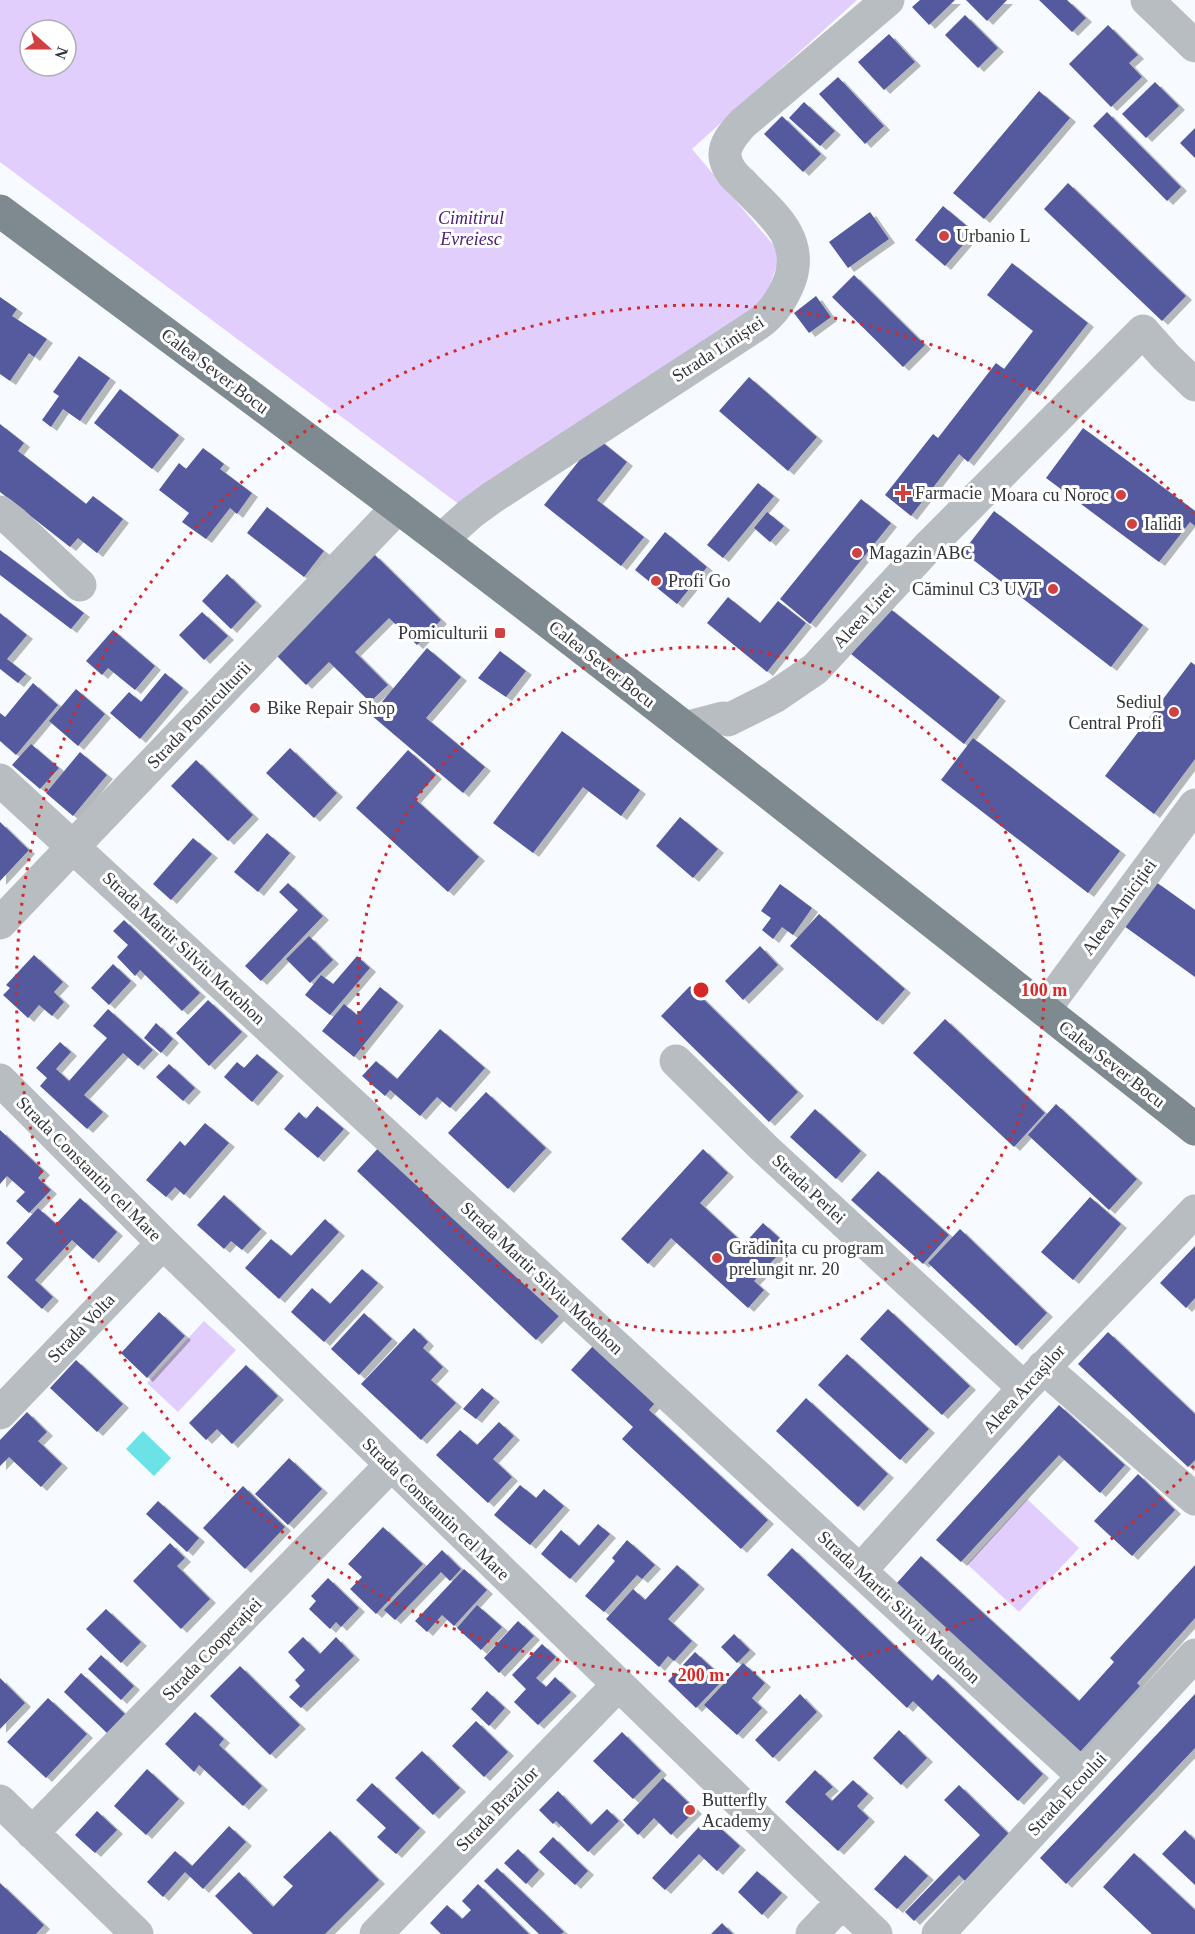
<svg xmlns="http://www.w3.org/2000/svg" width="1195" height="1934" font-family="Georgia,serif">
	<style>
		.green { fill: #e2cefc; fill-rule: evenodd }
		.water { fill: #6ae2e6 }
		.building { fill: #545a9e; filter: url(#shadow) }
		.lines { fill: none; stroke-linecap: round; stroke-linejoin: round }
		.minor { stroke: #b7bdc0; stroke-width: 33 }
		.major { stroke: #7e8a8f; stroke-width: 33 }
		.ring { fill: none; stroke: #d62828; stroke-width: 3; stroke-dasharray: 3 6 }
		.poi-dot { fill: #d14142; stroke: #fff; stroke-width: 2 }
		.labels { text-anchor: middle; stroke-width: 6; stroke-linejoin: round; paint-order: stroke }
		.park-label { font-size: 18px; font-style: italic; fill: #4e2175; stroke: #fff }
		.poi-label { font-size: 18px; fill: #313539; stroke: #fff; text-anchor: start }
		.street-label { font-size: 18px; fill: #313539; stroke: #fff }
		.centre { fill: #d62828; stroke: #fff; stroke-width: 3 }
		.ring-label { font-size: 18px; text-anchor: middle; font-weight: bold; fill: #d62828; stroke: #fff; stroke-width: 6; stroke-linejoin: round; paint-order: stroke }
	</style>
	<defs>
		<filter id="shadow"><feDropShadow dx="6" dy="4" stdDeviation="0" flood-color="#0004"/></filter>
	</defs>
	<rect width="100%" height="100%" fill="#f7fbff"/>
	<path class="green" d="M0,0H857L692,149L781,254L760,312L464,508L0,162ZM30,30H66V66H30Z
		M204,1321L236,1350L178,1412L147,1383Z
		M1027,1499L1079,1548L1019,1612L967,1564Z"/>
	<path class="water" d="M143,1431L171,1458L154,1476L126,1449Z"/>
	<path class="building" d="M920,0H955L929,25L912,7Z
		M966,0H1007L987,21Z
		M1039,0H1067L1086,18L1072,32Z
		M965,15L998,48L978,68L945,35Z
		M1108,25L1138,55L1129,63L1142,77L1111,107L1069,64Z
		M889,34L915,62L884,90L858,62Z
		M838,77L884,126L865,144L819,94Z
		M1155,82L1179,106L1146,138L1122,114Z
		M1039,91L1070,118L984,219L953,193Z
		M804,102L835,131L820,146L789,118Z
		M1107,112L1181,187L1167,201L1093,126Z
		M782,116L821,154L803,172L764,134Z
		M1195,128V158L1180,143Z
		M1068,183L1186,296L1162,321L1044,209Z
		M943,206L974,232L945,266L915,240Z
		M870,212L889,239L848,268L829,242Z
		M1012,263L1088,323L1034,392L1027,387L968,462L959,454L911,516L885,495L933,434L938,438L996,363L1004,369L1033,331L987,295Z
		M854,275L925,345L903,367L832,297Z
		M816,296L831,317L809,333L794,313Z
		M0,297L17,309L12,316L47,339L34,357L29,353L10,381L0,374Z
		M79,356L110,378L80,421L63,409L51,427L42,420L59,396L53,392Z
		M749,377L817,437L788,471L719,411Z
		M120,389L179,435L152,469L94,423Z
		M0,424L24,443L18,451L86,504L93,496L123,519L97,553L78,538L70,547L0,492Z
		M1083,428L1195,511V526L1190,522L1159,562L1046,478Z
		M597,438L627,462L597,500L644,537L621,566L544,505Z
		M203,448L224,464L220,469L252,493L237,514L230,508L206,539L182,522L189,513L159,490L179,463L186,469Z
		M758,483L774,496L723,558L707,545Z
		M861,499L891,523L810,624L780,599Z
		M267,507L324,551L304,577L247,533Z
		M994,511L1143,625L1111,667L963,552Z
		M767,512L784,526L770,542L754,528Z
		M665,532L707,567L677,604L635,570Z
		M0,550L84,613L71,629L0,575Z
		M374,554L441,620L417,645L389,618L355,652L388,685L370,702L329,662L306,685L276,655Z
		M227,574L256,602L231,629L202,601Z
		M728,597L760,623L778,601L806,623L767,672L707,623Z
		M888,607L1000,697L964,744L851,654Z
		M202,612L228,636L204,660L179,635Z
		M0,613L27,635L7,659L26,674L18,683L0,669Z
		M113,630L155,666L135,690L108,668L102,675L86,661Z
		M427,648L461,677L426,718L485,767L463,793L371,715Z
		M500,651L526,671L506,697L478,678Z
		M1191,662L1195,665V759L1154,814L1105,776Z
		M165,673L183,688L140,739L110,713L129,692L141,702Z
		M33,683L58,705L16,755L0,741V713L5,717Z
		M76,689L105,714L78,746L49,721Z
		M562,731L640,790L621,816L583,787L533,853L493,823Z
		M973,738L1120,851L1088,893L941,780Z
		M31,744L59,768L40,789L12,765Z
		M290,748L337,793L314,818L266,773Z
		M408,750L436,775L415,799L479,857L448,892L356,808Z
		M80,752L107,775L73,816L46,793Z
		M196,760L253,815L228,841L171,786Z
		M680,817L718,849L693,878L656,846Z
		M0,822L29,850L0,881Z
		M267,833L290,853L258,892L234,872Z
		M193,838L212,854L171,900L153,884Z
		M1156,882L1195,910V977L1124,926Z
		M288,883L323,916L261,981L245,966L298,910L279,892Z
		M780,884L812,908L793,935L782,927L773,939L762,930L771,918L761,911Z
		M819,914L905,989L877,1021L790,946Z
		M124,920L200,993L182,1011L140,970L135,976L117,957L128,945L113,931Z
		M309,936L333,960L310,983L286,959Z
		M760,946L778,965L743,1000L725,981Z
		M34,955L63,982L54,992L64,1002L52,1016L39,1005L28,1018L3,995L10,988L6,985Z
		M357,956L370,968L330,1015L305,995L321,975L333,984Z
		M113,964L131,981L109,1005L91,988Z
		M690,986L798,1092L769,1122L661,1016Z
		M380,987L398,1002L354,1057L322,1031L344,1004L357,1015Z
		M208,1000L242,1032L209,1066L176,1033Z
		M108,1009L153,1050L138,1066L123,1053L84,1095L103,1112L87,1129L40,1086L47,1078L36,1068L60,1042L71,1052L56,1069L69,1081L107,1038L93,1026Z
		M945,1019L1045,1113L1014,1147L913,1053Z
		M156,1023L173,1039L161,1053L144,1038Z
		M440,1029L485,1068L450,1108L437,1097L420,1116L390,1090L385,1096L362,1076L376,1061L397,1079Z
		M257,1054L278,1072L252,1102L224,1077L237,1062L244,1068Z
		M169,1064L195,1088L183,1101L156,1077Z
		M486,1092L546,1148L508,1189L448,1133Z
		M1056,1104L1137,1179L1109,1210L1028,1135Z
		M317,1106L344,1129L318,1158L284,1129L299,1112L306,1119Z
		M815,1109L861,1151L836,1179L790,1137Z
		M205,1123L229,1143L184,1195L175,1187L166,1197L146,1180L180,1141L185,1146Z
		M0,1130L44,1171L38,1178L51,1190L29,1213L16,1201L25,1192L7,1176L0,1184Z
		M381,1145L560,1315L536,1340L357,1171Z
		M703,1149L728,1173L700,1203L744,1244L763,1223L787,1245L754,1281L764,1290L748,1308L671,1238L648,1264L621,1239Z
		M878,1171L949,1235L923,1264L851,1200Z
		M224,1195L261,1229L242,1250L231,1241L224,1249L197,1225Z
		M1090,1197L1121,1224L1073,1280L1041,1252Z
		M80,1198L117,1232L93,1259L72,1240L35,1280L53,1297L42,1309L7,1277L23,1259L6,1243L38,1208L56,1224Z
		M325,1219L339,1232L279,1299L245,1268L271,1239L291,1256Z
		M960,1229L1047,1313L1016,1346L928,1263Z
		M1195,1246V1298L1186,1308L1160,1283Z
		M362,1269L378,1283L324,1342L291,1312L312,1288L330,1304Z
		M888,1309L970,1386L942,1415L860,1339Z
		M159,1312L185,1336L147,1378L121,1353Z
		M364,1313L392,1339L359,1375L331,1349Z
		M414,1328L428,1342L423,1348L443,1367L431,1380L456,1403L421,1440L361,1384Z
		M1108,1332L1195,1414V1460L1188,1467L1078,1364Z
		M593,1346L655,1403L649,1410L768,1520L741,1549L622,1439L633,1427L571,1370Z
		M847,1354L929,1429L900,1460L818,1385Z
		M76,1360L123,1404L97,1432L50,1388Z
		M246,1365L278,1396L232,1444L217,1429L206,1440L189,1423Z
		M482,1388L494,1398L476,1419L463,1409Z
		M806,1398L888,1474L858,1507L776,1431Z
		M1059,1405L1125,1465L1100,1493L1059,1455L961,1562L936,1540Z
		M27,1412L47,1432L38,1441L62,1464L41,1487L9,1457L0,1466V1440Z
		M499,1422L514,1436L493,1459L512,1477L488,1503L436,1455L460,1430L477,1445Z
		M289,1458L322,1489L288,1525L255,1494Z
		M1138,1474L1175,1510L1132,1556L1094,1521Z
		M520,1485L536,1498L544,1489L564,1506L530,1545L494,1515Z
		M243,1486L285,1527L245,1569L203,1528Z
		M158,1501L199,1538L187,1552L146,1514Z
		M598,1524L610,1534L570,1579L541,1554L561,1530L579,1546Z
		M383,1527L423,1564L376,1614L350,1589L362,1577L348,1564Z
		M627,1540L655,1565L642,1579L637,1575L604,1612L585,1596L615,1561L612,1558Z
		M170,1543L185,1558L177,1566L210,1599L181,1629L133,1581Z
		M792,1548L932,1681L938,1674L1043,1774L1018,1801L913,1701L907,1708L767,1575Z
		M442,1550L461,1569L450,1581L441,1572L395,1620L384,1610Z
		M921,1556L1079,1701L1114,1662L1110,1658L1195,1565V1618L1137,1683L1140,1686L1080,1752L896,1584Z
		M677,1565L699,1585L668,1619L692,1641L674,1661L668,1656L659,1667L606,1619L633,1589L645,1600Z
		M464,1569L487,1590L454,1626L442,1615L427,1632L415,1621Z
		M328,1578L359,1608L341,1627L336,1622L330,1629L309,1609L316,1601L311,1596Z
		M477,1605L502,1627L481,1650L457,1628Z
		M106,1609L141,1642L121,1663L86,1629Z
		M518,1621L534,1636L499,1673L484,1658Z
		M734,1634L750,1650L737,1663L721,1647Z
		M303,1637L320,1654L336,1637L354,1656L301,1708L289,1697L300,1686L295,1680L305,1670L288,1652Z
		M542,1644L556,1657L536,1678L546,1687L555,1677L571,1692L538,1725L514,1702L526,1689L512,1675Z
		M695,1652L724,1679L696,1708L668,1681Z
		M101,1655L134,1686L121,1700L88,1669Z
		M743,1663L765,1683L752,1698L762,1708L737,1735L704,1705Z
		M240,1666L300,1725L270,1755L210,1696Z
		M81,1673L125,1714L107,1733L64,1692Z
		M0,1678L25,1703L0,1729Z
		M487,1691L505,1708L489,1726L471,1709Z
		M800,1694L817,1712L773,1758L755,1740Z
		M1195,1694V1748L1066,1884L1040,1858Z
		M48,1698L87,1734L46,1778L7,1742Z
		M195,1712L224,1739L219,1745L262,1786L243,1806L199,1765L194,1772L165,1744Z
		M476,1721L508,1752L484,1777L452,1746Z
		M899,1730L927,1758L901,1785L873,1758Z
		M622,1732L661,1771L633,1799L593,1761Z
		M422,1751L460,1788L433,1815L395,1778Z
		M147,1769L179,1799L146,1835L114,1806Z
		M815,1770L833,1787L825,1794L832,1801L853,1780L868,1794L857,1806L869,1818L838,1851L785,1802Z
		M663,1778L696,1810L671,1835L654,1818L638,1835L623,1820Z
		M372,1783L420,1828L396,1854L377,1837L386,1828L356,1800Z
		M959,1785L1010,1835L965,1881L959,1875L914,1921L905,1912L980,1835L944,1800Z
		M558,1791L591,1825L607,1809L619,1821L588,1852L556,1821L553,1824L539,1810Z
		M97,1811L117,1830L95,1853L75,1835Z
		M708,1817L740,1846L717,1871L699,1854L665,1890L652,1878Z
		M229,1826L246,1842L203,1889L185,1872L163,1897L147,1882L175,1851L192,1866Z
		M1185,1830L1195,1840V1885L1162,1854Z
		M330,1831L379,1880L325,1934H253L215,1896L239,1872L273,1907L293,1886L283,1877Z
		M553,1837L588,1871L575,1885L539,1852Z
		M518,1849L539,1870L526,1884L504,1863Z
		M1134,1853L1195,1910V1934H1152L1103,1887Z
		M905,1855L928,1876L897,1909L874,1889Z
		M497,1868L564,1932L561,1934H539L484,1881Z
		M757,1871L782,1893L762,1915L738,1892Z
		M0,1883L44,1925L36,1934H0Z
		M478,1884L529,1934H441L430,1923L447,1905L462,1919L471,1910L462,1901Z
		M722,1923L733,1934H711Z"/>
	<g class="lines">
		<path class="minor" d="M1147,0L1195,46
			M0,512L13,522L80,585
			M441,540L471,513L493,497L758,324C774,313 783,298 790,280C805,236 768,211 742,183C734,176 726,168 725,156C724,144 734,133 742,124L888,0
			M685,728L723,718L728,720L774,697L815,669L928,547L1143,331L1166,357L1195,385
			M0,780L1083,1776
			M0,923L398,507
			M1044,1010L1195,805
			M676,1061L763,1147L1024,1388
			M0,1080L163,1243L876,1934
			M1043,1367L1195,1499
			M0,1413L163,1243
			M860,1571L1024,1388L1195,1211
			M0,1801L137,1934
			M32,1833L391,1465
			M376,1934L618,1685
			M812,1934L842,1902
			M938,1934L1195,1655"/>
		<path class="major" d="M0,211C132,309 264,406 395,505C665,709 930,920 1195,1129"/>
	</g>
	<g class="ring">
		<circle cx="701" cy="990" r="343"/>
		<path d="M1194 1466A685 685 0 1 1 1194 514"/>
	</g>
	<g class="poi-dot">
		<circle cx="944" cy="236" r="6"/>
		<path d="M900 484h6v6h6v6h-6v6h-6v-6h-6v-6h6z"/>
		<circle cx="1121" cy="495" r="6"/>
		<circle cx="1132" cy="524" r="6"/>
		<circle cx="857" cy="553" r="6"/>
		<circle cx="656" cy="581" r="6"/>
		<circle cx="1053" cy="589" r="6"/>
		<rect x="494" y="627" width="12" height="12" rx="3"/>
		<circle cx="255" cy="708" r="6"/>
		<circle cx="1174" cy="712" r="6"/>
		<circle cx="717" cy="1258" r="6"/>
		<circle cx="690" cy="1810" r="6"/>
	</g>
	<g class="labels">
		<g class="park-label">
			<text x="471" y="224">Cimitirul<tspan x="471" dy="21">Evreiesc</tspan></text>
		</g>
		<g class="poi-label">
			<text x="956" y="242">Urbanio L</text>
			<text x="915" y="499">Farmacie</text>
			<text x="1109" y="501" text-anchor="end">Moara cu Noroc</text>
			<text x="1144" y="530">Ialidi</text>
			<text x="869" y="559">Magazin ABC</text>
			<text x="668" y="587">Profi Go</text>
			<text x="1041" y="595" text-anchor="end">Căminul C3 UVT</text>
			<text x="488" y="639" text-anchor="end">Pomiculturii</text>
			<text x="1162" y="708" text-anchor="end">Sediul<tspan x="1162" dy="21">Central Profi</tspan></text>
			<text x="267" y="714">Bike Repair Shop</text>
			<text x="729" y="1254">Grădinița cu program<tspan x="729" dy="21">prelungit nr. 20</tspan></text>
			<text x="702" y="1806">Butterfly<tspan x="702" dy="21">Academy</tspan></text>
		</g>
		<g class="street-label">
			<text transform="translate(718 349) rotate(-33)" y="6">Strada Liniștei</text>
			<text transform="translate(215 371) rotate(37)" y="6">Calea Sever Bocu</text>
			<text transform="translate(864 616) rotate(-47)" y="6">Aleea Lirei</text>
			<text transform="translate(602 664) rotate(38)" y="6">Calea Sever Bocu</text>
			<text transform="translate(199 715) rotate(-46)" y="6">Strada Pomiculturii</text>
			<text transform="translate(1119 907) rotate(-54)" y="6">Aleea Amiciției</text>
			<text transform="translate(184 948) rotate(43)" y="6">Strada Martir Silviu Motohon</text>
			<text transform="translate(1112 1064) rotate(38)" y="6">Calea Sever Bocu</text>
			<text transform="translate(89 1169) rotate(45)" y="6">Strada Constantin cel Mare</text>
			<text transform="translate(809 1189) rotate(43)" y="6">Strada Perlei</text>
			<text transform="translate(542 1278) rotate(43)" y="6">Strada Martir Silviu Motohon</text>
			<text transform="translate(81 1328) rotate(-46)" y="6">Strada Volta</text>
			<text transform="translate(1024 1389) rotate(-48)" y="6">Aleea Arcașilor</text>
			<text transform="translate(436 1509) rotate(44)" y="6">Strada Constantin cel Mare</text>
			<text transform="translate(899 1607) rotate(43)" y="6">Strada Martir Silviu Motohon</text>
			<text transform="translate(212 1649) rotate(-46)" y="6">Strada Cooperației</text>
			<text transform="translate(1067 1794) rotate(-47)" y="6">Strada Ecoului</text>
			<text transform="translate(497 1809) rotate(-46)" y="6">Strada Brazilor</text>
		</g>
	</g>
	<circle cx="701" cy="990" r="9" class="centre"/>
	<g class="ring-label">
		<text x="1044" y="996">100 m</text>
		<text x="701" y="1681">200 m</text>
	</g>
	<g transform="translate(48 48) rotate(111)"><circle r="28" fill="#ffffff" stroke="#adaeb0" stroke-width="1.5"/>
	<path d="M0-4.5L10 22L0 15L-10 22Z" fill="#d14142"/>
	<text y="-9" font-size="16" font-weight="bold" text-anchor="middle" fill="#313539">N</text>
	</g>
</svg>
